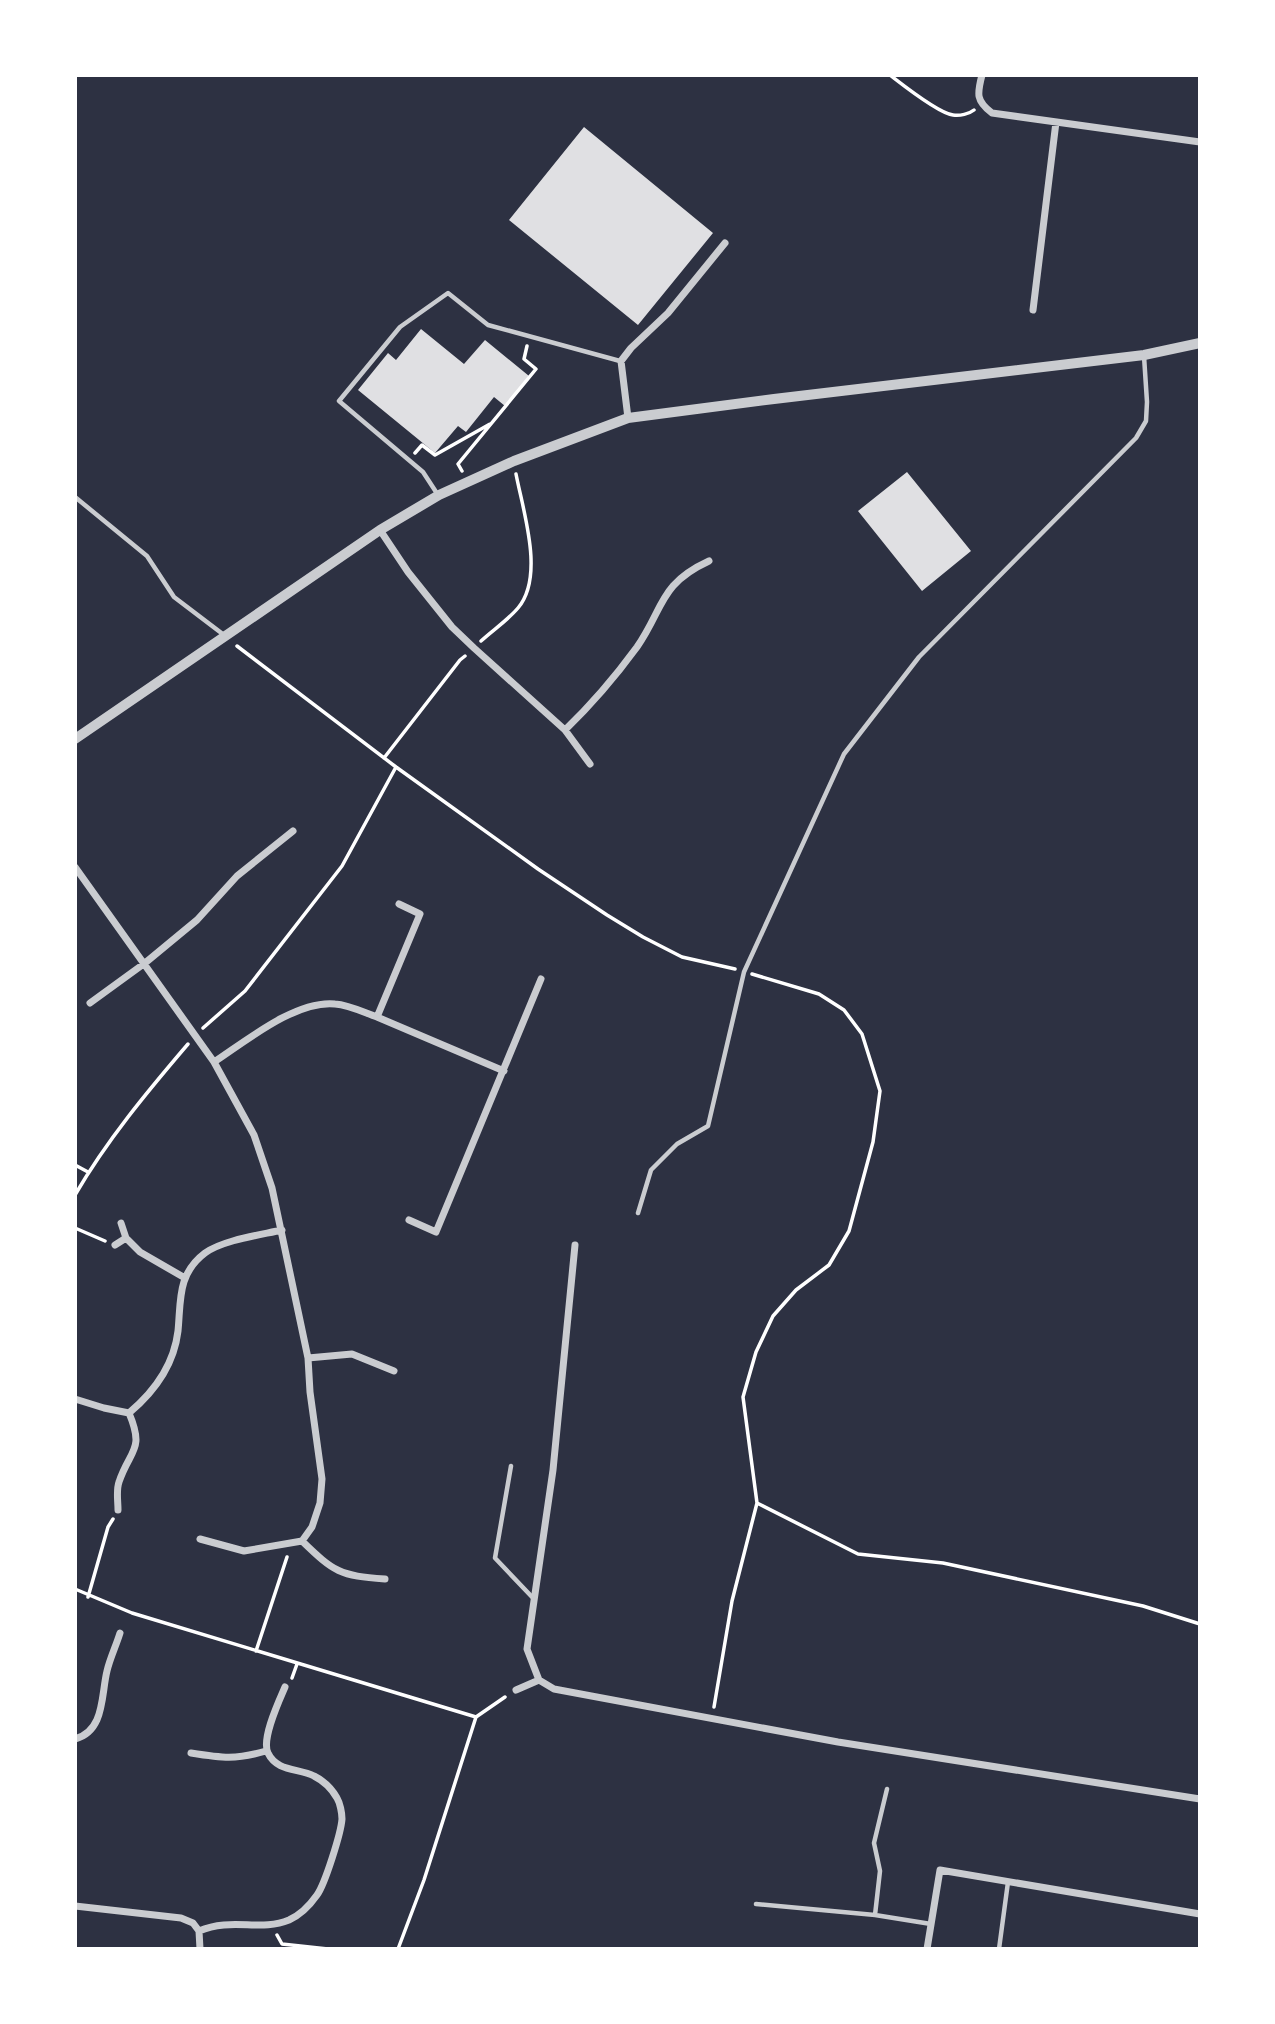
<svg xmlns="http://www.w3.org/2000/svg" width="1275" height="2024" font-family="Inter,sans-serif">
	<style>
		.building { fill: #e0e0e3 }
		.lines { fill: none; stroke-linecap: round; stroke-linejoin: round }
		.path { stroke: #fff; stroke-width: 3.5 }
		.service { stroke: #caccd0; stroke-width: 4.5 }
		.minor { stroke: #caccd0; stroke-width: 7 }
		.tertiary { stroke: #caccd0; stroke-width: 10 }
	</style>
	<rect width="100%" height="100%" fill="#2d3142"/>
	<path class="building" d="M584,127L713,233L638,325L509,220Z
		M421,329L464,364L485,340L529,376L505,406L494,397L466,432L458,426L435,453L358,390L388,353L396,360Z
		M907,472L971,551L922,591L858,511Z"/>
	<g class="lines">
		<path class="path" d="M890,75C903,85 938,113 953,115C960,116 969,114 974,110
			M415,453L422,445L435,455L490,424
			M462,471L458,464L536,369L524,359L527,346
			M481,641C493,630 508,620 518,608C545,576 523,511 516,474
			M237,646L396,767L538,869L607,915L643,937L682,957L735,969
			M384,758L460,660L465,656
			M203,1028L245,991L342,866L396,767
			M75,1165L88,1172
			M75,1195C107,1140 147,1092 188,1044
			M75,1228L105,1241
			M757,1503L858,1554L943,1563L1143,1606L1200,1624
			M75,1589L132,1613L476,1717L505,1697
			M88,1597L108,1527L113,1519
			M256,1651L287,1557
			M292,1678L297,1664
			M714,1707L732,1601L757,1503L743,1397L756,1352L773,1316L796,1290L829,1265L849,1231L873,1142L880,1091L862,1034L844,1010L819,994L752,974
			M277,1935L282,1944L328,1949
			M398,1949L424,1880L476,1717"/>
		<path class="service" d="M438,495L423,472L339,401L400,327L448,293L488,325L620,361
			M75,497L147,556L174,597L224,635
			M638,1213L651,1170L677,1144L708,1126L744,972L844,754L919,657L1136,438L1146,421L1147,402L1144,356
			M511,1466L495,1558L534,1599
			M887,1789L874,1843L880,1871L875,1915L931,1924
			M756,1904L875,1915
			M999,1949L1008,1882"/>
		<path class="minor" d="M982,75C977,94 976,101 992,113L1200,142
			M1033,310L1056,122
			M628,418L621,361L631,348L668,313L725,243
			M380,530L408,572L452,627L474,648L565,730L590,764
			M565,730C592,704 615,677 637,647C664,608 659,584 709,561
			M75,867L214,1062L254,1135L272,1188L308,1358L310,1392L322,1479L320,1503L312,1527L302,1541L244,1551L200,1539
			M90,1003L145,963L197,920L237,876L293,831
			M377,1017L420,914L399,904
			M214,1062C246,1041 296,1000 335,1004C349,1005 363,1012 377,1017L504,1071
			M409,1220L436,1232L541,979
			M121,1223L126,1238L140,1252L185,1278
			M115,1245L126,1238
			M308,1358L352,1354L394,1371
			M75,1399L104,1408L129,1413C154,1392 174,1365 178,1331C181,1301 177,1274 205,1253C223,1240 260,1235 282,1230
			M118,1510C118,1501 116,1490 119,1482C130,1449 145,1451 129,1413
			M302,1541C334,1572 340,1576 385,1579
			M539,1680L527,1649L553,1470L575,1245
			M516,1690L539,1680L554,1689L838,1742L1200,1799
			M75,1739C105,1731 101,1695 107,1671C110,1658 116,1646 120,1633
			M191,1753C222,1758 236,1760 266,1751
			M75,1906L181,1918L193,1923L199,1931
			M199,1931C232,1917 260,1932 289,1920C300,1915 310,1905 317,1895C325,1884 341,1833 342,1819C342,1813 340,1803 337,1798C332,1789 324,1781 314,1776C299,1768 277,1772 268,1753C261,1739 279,1701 285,1687
			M199,1931L200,1949
			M927,1949L940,1870L1200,1914"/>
		<path class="tertiary" d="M75,739L380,530L439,495L514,461L628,418L774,399L1144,355L1200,343"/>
	</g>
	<rect width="1275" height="2024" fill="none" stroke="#ffffff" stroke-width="154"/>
</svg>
